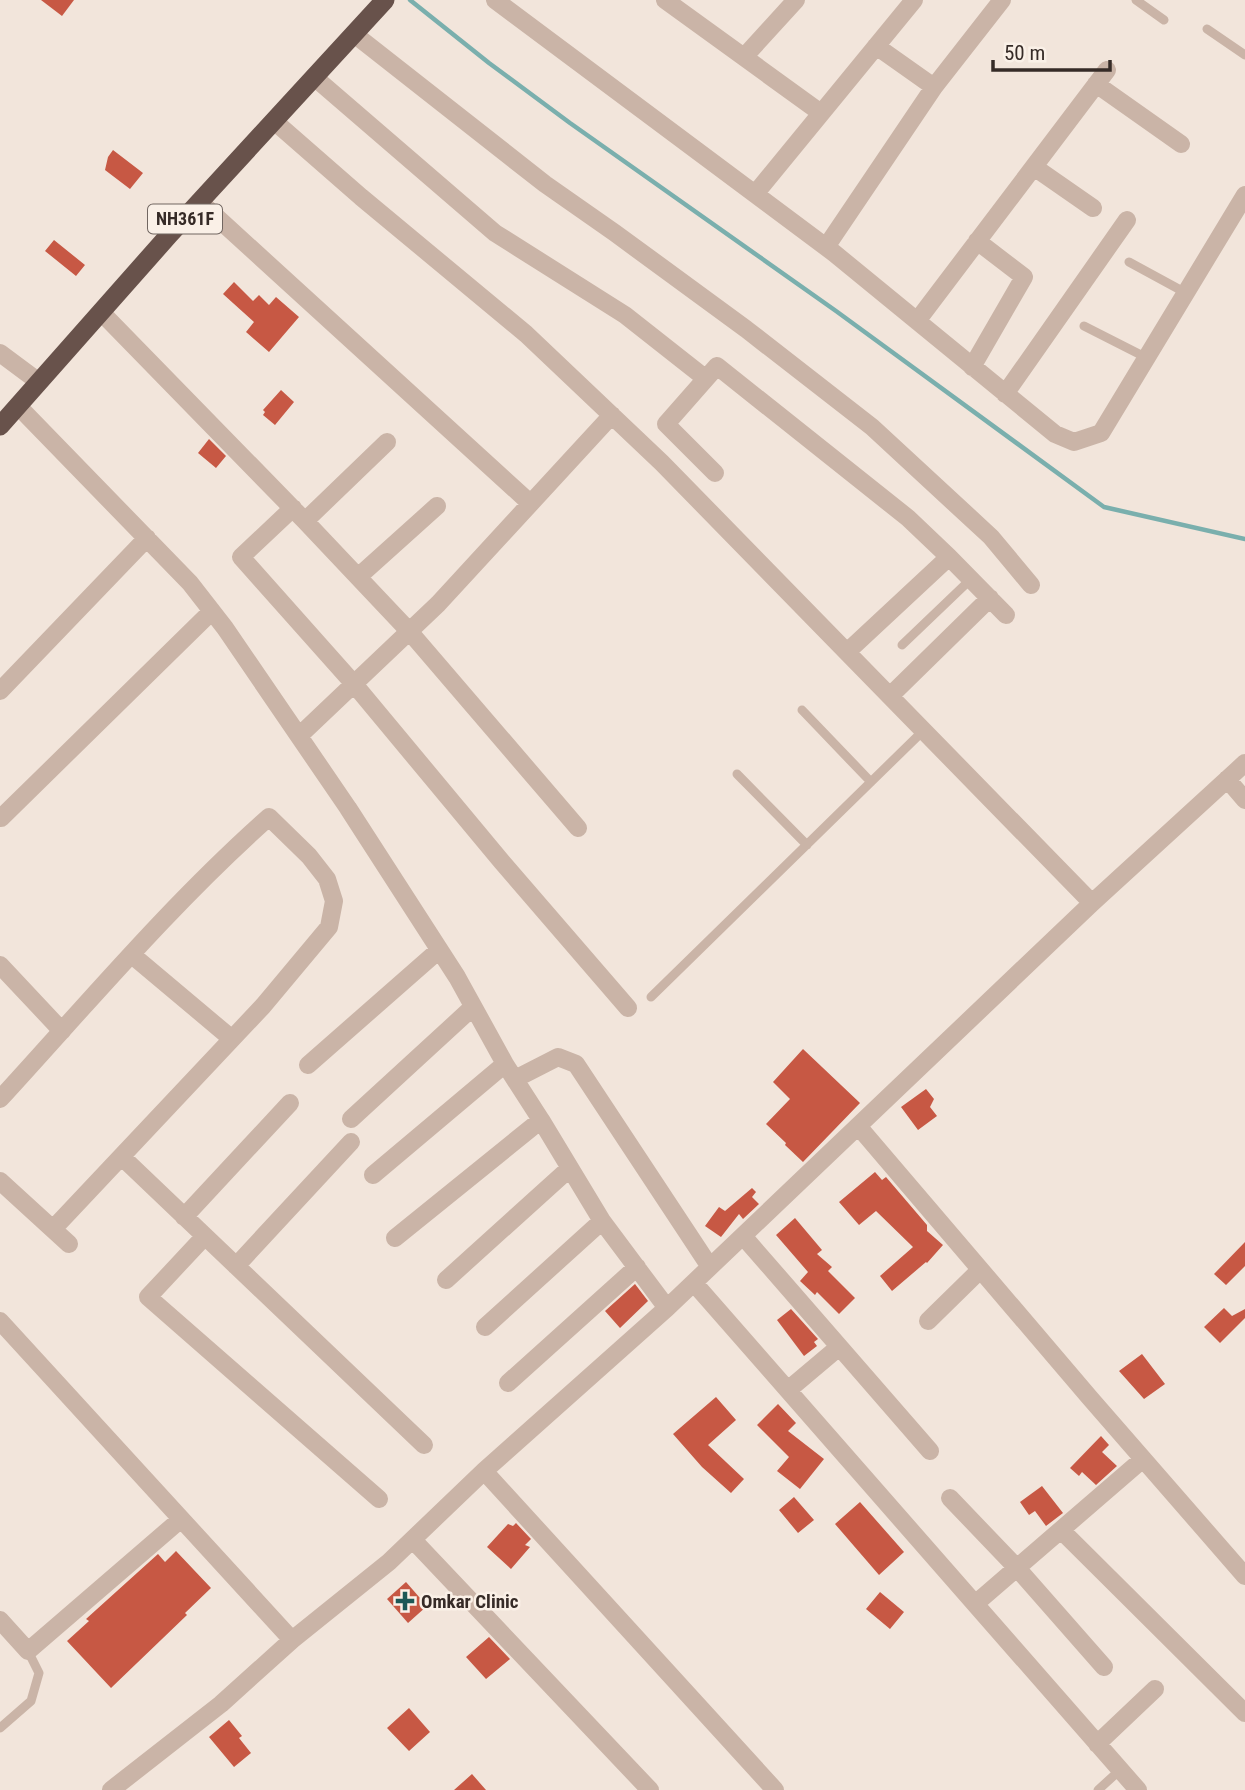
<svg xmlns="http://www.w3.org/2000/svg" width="1245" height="1790" font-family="'Roboto Condensed',sans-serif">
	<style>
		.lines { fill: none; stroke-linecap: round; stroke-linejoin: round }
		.stream { stroke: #7aafad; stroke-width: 4.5 }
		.building { fill: #c75844 }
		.service { stroke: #cab4a7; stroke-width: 9 }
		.minor { stroke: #cab4a7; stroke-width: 18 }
		.trunk { stroke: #68524b; stroke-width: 19 }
		.poi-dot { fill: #1d5857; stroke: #faf0e7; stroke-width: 2.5 }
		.labels { text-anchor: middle; stroke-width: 5; stroke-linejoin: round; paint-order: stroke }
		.shield { fill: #faf0e7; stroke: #716661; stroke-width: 2 }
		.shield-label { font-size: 18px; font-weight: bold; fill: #362b27 }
		.poi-label { font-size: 19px; font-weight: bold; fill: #362b27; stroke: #faf0e7; text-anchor: start }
	</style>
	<rect width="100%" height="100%" fill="#f2e5db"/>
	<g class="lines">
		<path class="stream" d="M410,0L489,63L570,123L836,311L1104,507L1245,539"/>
	</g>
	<path class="building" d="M41,0H74L62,16Z
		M113,150L143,173L130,189L105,170L108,157Z
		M54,240L85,265L76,276L45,251Z
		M234,282L253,301L259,295L269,305L276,297L299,317L269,352L246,332L254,322L223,294Z
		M281,390L294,402L275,425L263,415L265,412L263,410Z
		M209,439L226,456L216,468L198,453Z
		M803,1049L860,1103L803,1162L785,1145L786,1143L766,1124L790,1099L773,1082Z
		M926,1089L934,1099L930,1107L937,1116L918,1130L901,1107Z
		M875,1172L882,1180L886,1177L927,1225V1231L943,1245L927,1263L926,1262L892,1291L880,1276L913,1247L876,1211L859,1225L839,1202Z
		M752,1188L756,1192L752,1197L759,1204L743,1219L739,1214L721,1237L705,1226L719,1207L725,1211Z
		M795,1218L822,1250L817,1254L832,1267L828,1271L855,1298L839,1314L817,1292L815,1295L800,1281L808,1272L776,1235Z
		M1245,1242V1266L1226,1285L1214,1274Z
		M635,1284L648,1301L620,1328L605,1311Z
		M1224,1308L1232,1316L1245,1309V1318L1220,1343L1204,1327Z
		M791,1309L818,1339L814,1342L817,1346L804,1356L777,1320Z
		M1142,1354L1165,1384L1144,1399L1119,1371Z
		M716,1397L736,1420L708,1445L744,1479L731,1493L702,1467L673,1434Z
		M778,1404L796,1423L788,1431L824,1459L800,1489L777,1471L789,1457L757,1425Z
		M1101,1436L1109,1445L1102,1452L1117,1466L1096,1485L1082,1472L1079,1476L1070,1468Z
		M1042,1486L1063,1513L1046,1526L1035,1511L1029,1515L1020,1502Z
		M794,1497L814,1520L798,1533L779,1510Z
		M860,1502L904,1552L879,1575L835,1524Z
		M516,1523L531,1539L525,1545L530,1547L511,1569L487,1547L508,1524L513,1526Z
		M176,1551L211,1588L185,1613L187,1615L111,1688L67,1641L89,1621L86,1619L158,1554L165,1562Z
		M406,1582L427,1606L408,1623L387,1599Z
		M880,1592L904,1612L890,1629L866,1609Z
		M489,1637L510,1659L486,1679L466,1657Z
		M409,1708L430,1732L409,1751L387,1728Z
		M229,1720L242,1736L239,1738L251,1753L234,1767L209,1737Z
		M472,1774L486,1790H454Z"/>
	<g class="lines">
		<path class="service" d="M1136,0L1164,20
			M1207,29L1245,55
			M1129,262L1186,293
			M1084,326L1147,358
			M902,645L971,579
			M802,710L871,782
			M737,774L807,845
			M651,997L923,731
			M0,1728L31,1701L39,1673L28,1651
			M1098,1790L1120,1770"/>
		<path class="minor" d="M495,0L834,253L1055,434L1074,442L1101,433L1245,195
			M665,0L821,113
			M354,34L545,184L615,233L746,329L872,427L991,537L1031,585
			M876,46L934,87
			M744,57L796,0
			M314,77L495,233L625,315L705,378
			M1096,84L1181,144
			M274,121L361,197L526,334L662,463L1092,903
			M1034,167L1093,208
			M755,194L914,0
			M200,202L530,503
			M826,247L934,87L1002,0
			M101,312L305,521L409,631L578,828
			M917,321L1107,70
			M0,353L39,382
			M972,367L1024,277L977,241
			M1005,394L1127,220
			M18,406L190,583L225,628L348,808L457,977L505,1064L541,1120L602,1221L667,1308
			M715,473L666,424L717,366L908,518L949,557L847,652
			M293,508L241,557L354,684L502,862L628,1008
			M305,521L387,442
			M949,557L1006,615
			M358,577L437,506
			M0,691L147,538
			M890,696L990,598
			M299,736L438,604L612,415
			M1227,779L1245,800
			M1,818L212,611
			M132,955L232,1039
			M0,965L62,1031
			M308,1065L439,950
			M515,1079L558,1057L576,1064L710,1267
			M0,1099C88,1003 172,903 269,817L309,856L327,879L334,901L329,927L263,1006L53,1229
			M351,1119L473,1007
			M858,1126L1090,1398L1245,1576
			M122,1157L424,1445
			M373,1175L505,1064
			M0,1181L69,1244
			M184,1217L290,1103
			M205,1236L148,1297L379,1499
			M743,1236L930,1451
			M395,1238L541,1120
			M236,1266L351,1142
			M446,1280L570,1168
			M694,1283L1138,1790
			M0,1321L292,1640
			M928,1321L980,1270
			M485,1327L602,1221
			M508,1383L637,1267
			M788,1390L839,1347
			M484,1471L775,1790
			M950,1498L1017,1568L1104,1667
			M1061,1530L1245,1713
			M413,1540L650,1790
			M975,1604L1143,1459
			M0,1620L28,1651L180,1520
			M1097,1744L1155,1689
			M111,1790L221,1704L292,1640L389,1562L484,1471L667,1308L1092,903L1245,763"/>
		<path class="trunk" d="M0,426L169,235L385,0"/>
	</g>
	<path class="poi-dot" d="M401.5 1590.5h7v7h7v7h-7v7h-7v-7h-7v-7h7z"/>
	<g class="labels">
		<rect class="shield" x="148" y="204.5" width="74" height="29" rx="5"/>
		<g class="shield-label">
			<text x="185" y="225">NH361F</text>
		</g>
		<g class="poi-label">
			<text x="421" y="1608">Omkar Clinic</text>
		</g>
	</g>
	<path d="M993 60v10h117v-10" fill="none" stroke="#362b27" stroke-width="3.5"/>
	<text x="1004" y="60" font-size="21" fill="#362b27" stroke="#faf0e7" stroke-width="5" paint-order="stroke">50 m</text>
</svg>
